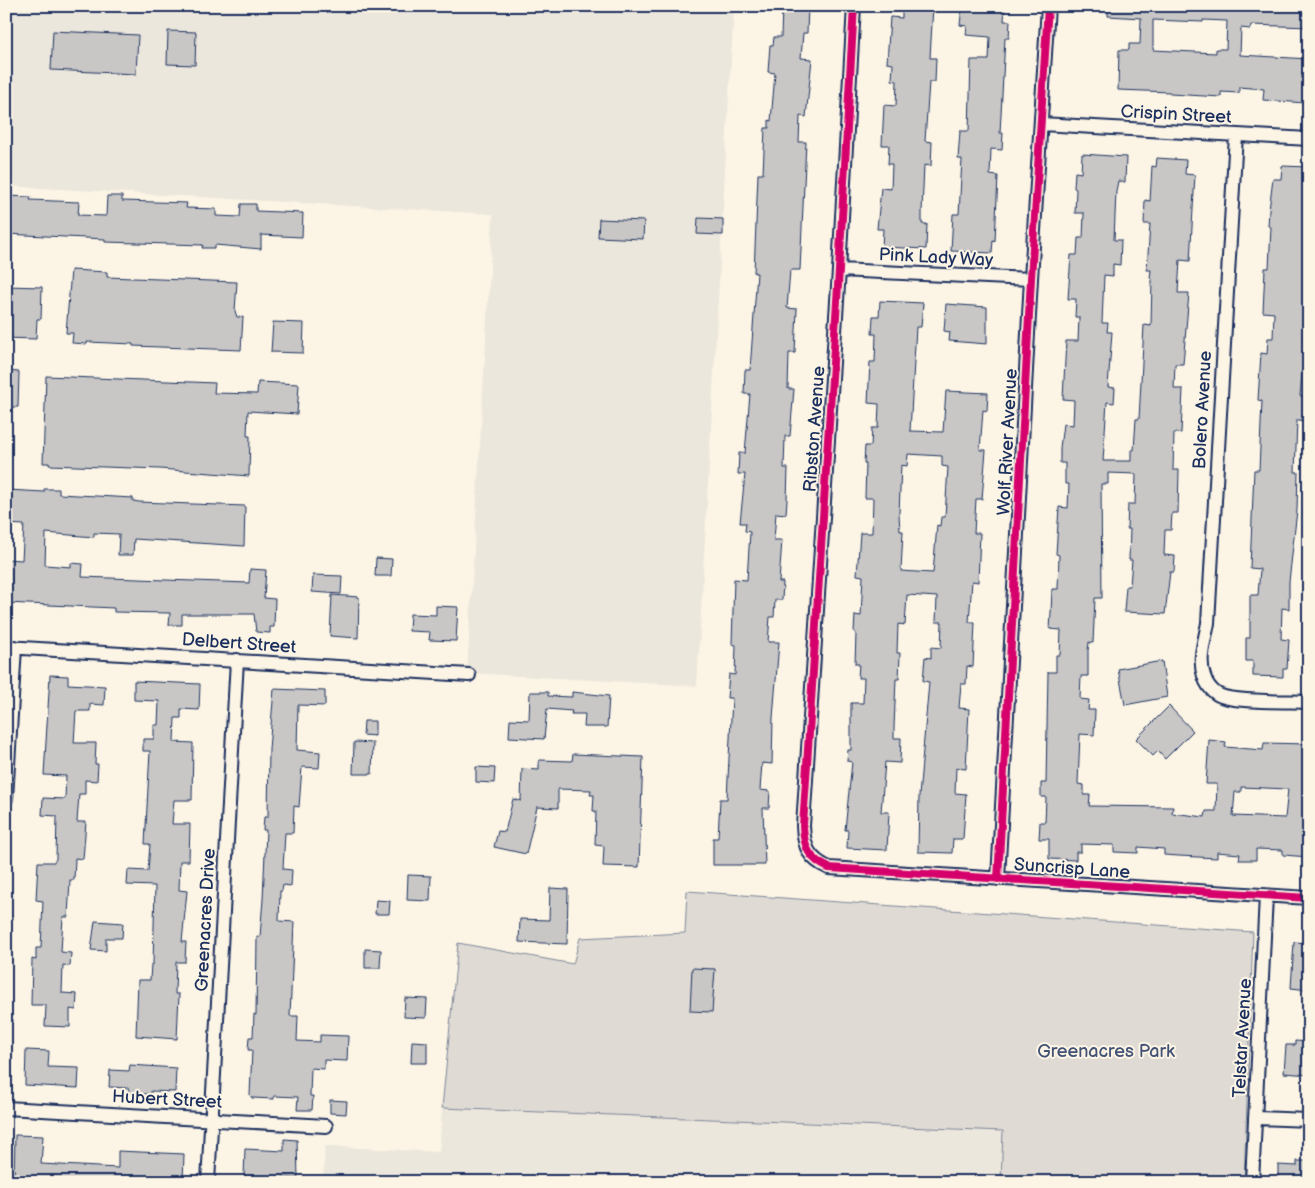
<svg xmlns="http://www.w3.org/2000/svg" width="1315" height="1188" font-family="'Balsamiq Sans',sans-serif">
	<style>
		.built { fill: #ece7dc }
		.green { fill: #dfdbd4; stroke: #7d8599 }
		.building { fill: #c8c7c6; stroke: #1b2f5e; fill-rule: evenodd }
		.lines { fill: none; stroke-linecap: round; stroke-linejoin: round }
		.minor-casing { stroke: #1b2f5e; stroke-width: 16 }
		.minor { stroke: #fcf5e5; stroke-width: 12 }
		.cycleway-casing { stroke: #fcf5e5; stroke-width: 11 }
		.cycleway { stroke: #d6006c; stroke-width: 8 }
		.labels { text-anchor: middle; stroke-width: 4; stroke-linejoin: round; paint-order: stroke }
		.street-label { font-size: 18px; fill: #1b2f5e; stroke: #fcf5e5 }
		.park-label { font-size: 18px; fill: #425176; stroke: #fcf5e5 }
	</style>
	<rect width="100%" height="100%" fill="#fcf5e5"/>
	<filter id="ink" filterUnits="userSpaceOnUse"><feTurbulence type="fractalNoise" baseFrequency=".02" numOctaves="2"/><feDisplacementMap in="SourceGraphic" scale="10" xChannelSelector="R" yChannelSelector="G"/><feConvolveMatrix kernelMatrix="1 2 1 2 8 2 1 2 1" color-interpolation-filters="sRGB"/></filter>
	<g filter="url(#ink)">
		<path class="built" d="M6,6H734L697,686L467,673L493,214L6,186Z
			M442,1108L1004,1131L1001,1182H323L325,1146L439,1152Z"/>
		<path class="green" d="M687,891L1253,932L1244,1182H1001L1003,1131L442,1108L458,943L573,964L580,938L685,933Z"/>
		<path class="building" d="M782,6H808L807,33H803L801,58L812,59L806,117L800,116L799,142H806L800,270H790L787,308L797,309L795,353H789L788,389H794L790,436H785L784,468H788L787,500L786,514L776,513L774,540H782L779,582H783L782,600H775L774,617H770L768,642H779L773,718L772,764L762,763L760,790L770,791L769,808H763L765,865H713V838H718L720,799H727L732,698H727L729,674L735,675L736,645L732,644L734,579L747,580L750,532L745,531L746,523H740L745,474H738L739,453H745L750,394H744L745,370H750L757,273H754L758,174H763L765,128H769V120L771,121L775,73L768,72L770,45H773L774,37H781Z
			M902,6H933L930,58H936L935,82H929L925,141L932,142L931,166L924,165L922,211V224H927L926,249L882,247L883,229H877L881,188L891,189L892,164H888L889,145H882L884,105L896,106L897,81L892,80L893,64L887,63L890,17L902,18Z
			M962,6H1005L1004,21H1010L1009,38H1005L1000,133H1003L1002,150L991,149L990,175L998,176L995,241L993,240L992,253L951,251L953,214H959L962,159H958L960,131H969L971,60H989L990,37L966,35L967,26L960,25Z
			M1108,6H1309V27L1251,25L1250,29L1241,28L1240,55L1309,59V98H1307L1306,103L1263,100L1264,89L1239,87V93L1221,92V97L1170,94V92L1118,90L1119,50H1129V44H1140L1141,18L1108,16ZM1153,20L1203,22V20L1227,21L1226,49H1216V53L1153,50Z
			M53,31L138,35L136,74L51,70Z
			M168,31L196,32L195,65L167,64Z
			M1082,154L1126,157L1125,182L1118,181L1116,191L1114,240H1121L1120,265L1113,264V276L1104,275L1102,323H1108L1107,332H1112L1108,387L1115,388L1114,403L1107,402L1103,461H1131V450H1134L1136,419H1139L1144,325L1151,326L1152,279L1150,278L1151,270H1147L1150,224H1144L1145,200L1150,201L1152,166L1156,167L1157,158L1186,160L1185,174L1195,175L1190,261L1180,260L1178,293H1189L1183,364H1175L1174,389H1183L1181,433H1174L1173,470H1179L1178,513H1172L1171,530H1165L1164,555L1175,556L1174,572H1170L1165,614L1124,612L1126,586H1130L1132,560H1129L1130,529H1127L1128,504H1135L1136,474L1108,473V484H1101L1102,598H1095L1093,643L1089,642L1088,651V676H1081L1080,699L1089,700L1088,710H1095L1094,735L1080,734L1078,784L1084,785V795H1090L1089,806L1173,807L1172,813L1205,817L1206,811H1216L1217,784H1206L1209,740L1226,742L1225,747L1263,750L1264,743L1309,744V857L1283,855V850L1256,849V860H1239L1240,854L1217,852V858L1179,856L1164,855V849L1138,847V853L1114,852V845L1081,844V852H1076V860L1049,859V839H1039L1040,822H1045L1046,797H1041V783H1046L1048,672H1056V655H1060L1061,630L1050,629L1051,613L1052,589H1058L1059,555L1056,554L1059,507L1068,508L1069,484H1065V463H1060V448L1063,424L1073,425L1074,400L1063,399L1066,341H1078L1079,317H1075L1076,299H1068L1071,255H1077L1078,238H1083L1084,213H1075L1076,189L1074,188L1075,172L1081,173ZM1241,787L1288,789L1285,818L1233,816L1235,792H1241Z
			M1282,166L1309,167V278L1303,340H1309V364L1303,363L1300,396H1307V420H1297L1295,472H1298L1297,510L1289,582V609L1282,608L1281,639L1289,640L1287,669H1283V677L1253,676V661H1246V638H1250V595H1258L1260,569L1250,568L1254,470H1259L1262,401L1258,400L1261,353L1267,354L1268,338H1273L1274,313L1263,312L1265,268H1269L1271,227L1268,226L1269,210L1273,179H1281Z
			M6,196L31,197L30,200L79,202L78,215L106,216L107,196H122V201L187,203L186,208L216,209V216L240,217L241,204H256V211L303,213L302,237L261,235V249L215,245V248H202L203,245L105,242V239L6,234Z
			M698,218L723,219V235L697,234Z
			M599,219L644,221L643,239L598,237Z
			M71,270L107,272V277L237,282L235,311L237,317H243L241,350L133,346V344L87,342V344L72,343L73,333H66Z
			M6,286L42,287L41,319H37L36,339L6,338Z
			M880,301L923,303L921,327H916L910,431L943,432L946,391L988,393L987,411L983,410L980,450H986L982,499H976L974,533H980L978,582L972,581L969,622H975L973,667L967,666L966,684H961L959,708L969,709L966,769L956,768L955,793L966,794L963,839H953L952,853L918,852L919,796L929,682L923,681L925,657L931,658V647L941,648L942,622H936L937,597L907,595L905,625L898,624L897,653H900L899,679H896L894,727V738H901L900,763L885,762L881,812H889L887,850L847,848L848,830H845L852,762L847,761L848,750H851V703H863L864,678H858L859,664H855L856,633L854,632L855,615L861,616L863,576L857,575L860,533H872L873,498H865L866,463H864L865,446H871L872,428H878L879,404L868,403L870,362H875L876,334H872L873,316H879ZM908,454L942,456V466L948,467L945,517H941L940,526L937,525L933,573L901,571L903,531H900L899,514L901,465L907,466Z
			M946,304L987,307V344L949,341L950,332L944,331Z
			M273,322L304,323L303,353L271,352Z
			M6,371L19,372L18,407H6Z
			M46,376L215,383L214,393L257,394L258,382L299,384L297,414L248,411L247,436H250L249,476L160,469L49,465V463H43Z
			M44,489H59V494L133,498V501L139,502L245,506L244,546L134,539L133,555H118L119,534L94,533V537L46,533L45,565L71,567V563L83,564L82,577L249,583L250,569L266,570L264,598L275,599L274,627H270V633L256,632L254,614H182V625H169L170,613L114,612V608L6,603V559L22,560L24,525L6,524V493L8,490L44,492Z
			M376,558L392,559L391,576H375Z
			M313,575L342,576L341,594L312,592Z
			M332,595L359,597L358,638L330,636Z
			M436,606L458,607L456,641L429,640L430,632L409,631L410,614L436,615Z
			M1162,661L1167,697L1125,705L1118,669Z
			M50,675L68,676V684L105,686L104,705L90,704V711H76L74,743H96L95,764H98L97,781L85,780V794H79L77,822H86L83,859L75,858L74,880H70L68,917H63L61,952L71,953L70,966L63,965L62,993L77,994L76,1010L70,1009V1027L45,1026L46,1005H31L32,959L36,960V948H41L43,901L36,900L38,862H54L56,859L57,816L42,815L43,798L65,799L66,776L44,775Z
			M134,681L200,684L199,710L181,709V718H175L174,742L193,743L192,800H174L172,824H190L189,861H180L179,890L187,891L182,942H186L185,962H176L175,994H179L177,1039L136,1036L138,980H150L151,964H153L155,886L127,885L128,870L148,871L150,844H145L150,751H143V739H154V725H158L159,701L134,700Z
			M274,689L325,691V706L298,705L297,750L320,752L319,768L302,767L299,807L294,806L293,833H285L283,869L292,870L291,886L283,885L282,891H280L279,921L294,922L290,1016H298L297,1041L320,1042V1035L348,1036L347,1061L324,1060V1069L311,1068L310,1096H313L312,1110H297L298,1097L274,1096V1099L252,1098L250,1095L252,1050H248L249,1037H253L254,1014L256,1015L257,937H260L263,899L266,830H263L264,817H268L269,749Z
			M530,692H548V696L572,697V692L609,696L607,727H584L585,714H571L572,711L547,709L544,739L509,737L510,719L529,720Z
			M1169,706L1193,731L1165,759L1158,751L1153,756L1136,739Z
			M364,721H375V736L363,735Z
			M354,742L373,743L372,774H353Z
			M573,754L643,757L639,867L603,866L604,846L595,845L596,811H593L594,795H590L591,790L558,789V808L537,807L526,854L494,847L498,831L505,832L513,799L521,801L522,769L539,770V760L572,761Z
			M476,767L495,768L494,783L476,782Z
			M408,875L431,876L430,901L407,900Z
			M550,888L568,889L567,944L519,942L520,919L549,920Z
			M376,900L390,901L389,914H375Z
			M95,921L123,923L122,938H106V951L91,950Z
			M1294,942L1309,943V990L1291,988Z
			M365,949L381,950L380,968H365Z
			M692,968L715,969L712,1012L690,1011Z
			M405,998L427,999L426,1018L404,1017Z
			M412,1041L427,1042V1063H411Z
			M1295,1041L1309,1042V1075L1284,1073L1286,1045H1295Z
			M26,1050L49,1051L48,1067L79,1068L78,1088L25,1085Z
			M130,1065L176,1068L175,1092L151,1091V1094H128L129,1088L109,1087L110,1070L129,1071Z
			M330,1100L347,1101L346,1114L330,1113Z
			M15,1135L43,1136L41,1164L118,1168V1151L184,1154L183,1182H14Z
			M284,1139L297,1140L298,1178L283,1177V1182H256L257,1176H244L245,1149L284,1151Z
			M1297,1161H1309V1182H1278V1165L1297,1166Z"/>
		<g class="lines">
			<g class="minor-casing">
				<path id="minor" d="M854,6L839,270L803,826C804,848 809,859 829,868L1309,898
					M1041,124L1309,139
					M1236,135L1208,623C1205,640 1198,659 1204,676C1206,683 1211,690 1217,694C1230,703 1290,701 1309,702
					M839,270L1031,279
					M6,647L469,675
					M6,799L15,647
					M998,879L1031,279L1048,6
					M6,1108L326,1126
					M1255,1118L1309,1120
					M208,1182L237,660
					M1252,1182L1266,896"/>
			</g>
			<use href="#minor" class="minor"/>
			<g class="cycleway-casing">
				<path id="cycleway" d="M854,6L839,270L803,826C804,848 809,859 829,868L1309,898
					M998,879L1031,279L1048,6"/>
			</g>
			<use href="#cycleway" class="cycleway"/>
		</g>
	</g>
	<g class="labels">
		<g class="street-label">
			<text transform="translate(1176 114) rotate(3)" y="6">Crispin Street</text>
			<text transform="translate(936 257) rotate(3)" y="6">Pink Lady Way</text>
			<text transform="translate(1202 410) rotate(-87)" y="6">Bolero Avenue</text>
			<text transform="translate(814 429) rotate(-86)" y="6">Ribston Avenue</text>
			<text transform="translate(1007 442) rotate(-87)" y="6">Wolf River Avenue</text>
			<text transform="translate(239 643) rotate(4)" y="6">Delbert Street</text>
			<text transform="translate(1072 868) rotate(4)" y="6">Suncrisp Lane</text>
			<text transform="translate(205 920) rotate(-87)" y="6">Greenacres Drive</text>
			<text transform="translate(1242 1038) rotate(-87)" y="6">Telstar Avenue</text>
			<text transform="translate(167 1099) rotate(3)" y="6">Hubert Street</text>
		</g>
		<g class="park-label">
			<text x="1106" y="1057">Greenacres Park</text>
		</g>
	</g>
	<rect width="1315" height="1188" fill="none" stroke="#fcf5e5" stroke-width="25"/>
	<rect x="12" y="12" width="1290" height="1163" fill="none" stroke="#1b2f5e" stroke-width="2" filter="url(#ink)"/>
</svg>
